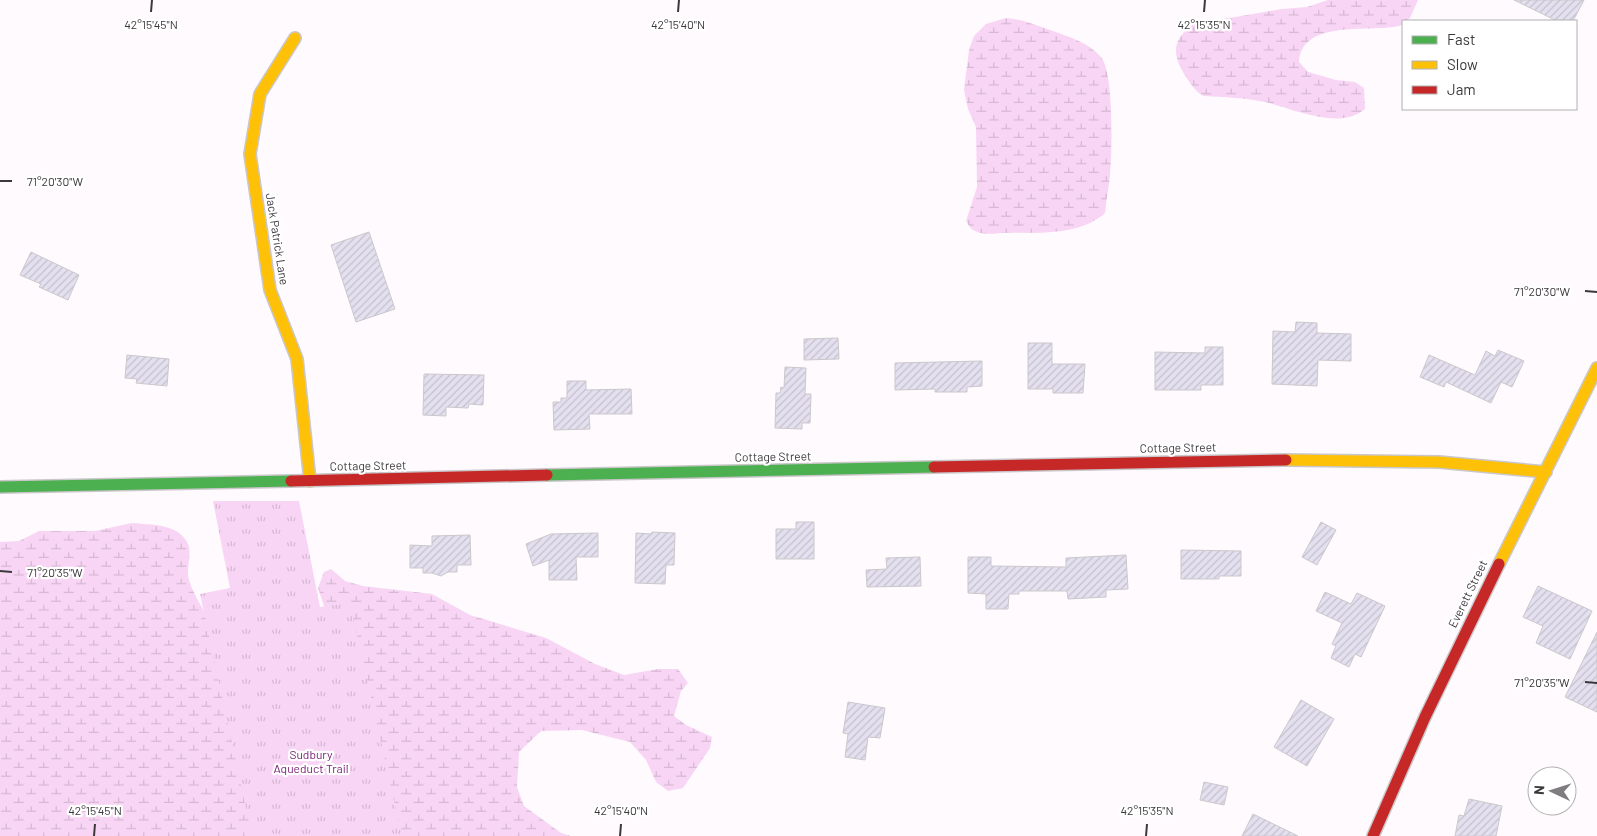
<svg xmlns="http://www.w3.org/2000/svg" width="1597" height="836" font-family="Barlow,sans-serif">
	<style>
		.wetland { fill: url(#wetland-marsh) }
		.park { fill: url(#park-tufts) }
		.building { fill: url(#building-hatch); stroke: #cbc8cc }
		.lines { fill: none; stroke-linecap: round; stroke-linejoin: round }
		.fast-casing { stroke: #cac7ca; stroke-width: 14 }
		.slow-casing { stroke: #cac7ca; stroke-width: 14 }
		.jam-casing { stroke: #cac7ca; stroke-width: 14 }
		.fast { stroke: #4caf50; stroke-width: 11 }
		.slow { stroke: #ffc107; stroke-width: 11 }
		.jam { stroke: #c62828; stroke-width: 11 }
		.ticks { fill: none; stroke: #3c393c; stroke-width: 2 }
		.labels { text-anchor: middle; stroke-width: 4.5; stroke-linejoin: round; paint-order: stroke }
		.street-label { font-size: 12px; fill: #3c393c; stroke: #fff }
		.park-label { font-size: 12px; fill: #782476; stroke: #fff }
		.ticks-label { font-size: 12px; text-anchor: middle; fill: #3c393c; stroke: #fff; stroke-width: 4.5; stroke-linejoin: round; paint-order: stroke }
	</style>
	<defs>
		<pattern id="wetland-marsh" width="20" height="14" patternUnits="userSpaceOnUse" patternTransform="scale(1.25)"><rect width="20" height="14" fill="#f8d5f5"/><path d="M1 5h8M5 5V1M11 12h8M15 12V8" fill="none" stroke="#d6b8d3"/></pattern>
		<pattern id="park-tufts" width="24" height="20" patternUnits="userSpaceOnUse" patternTransform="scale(1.25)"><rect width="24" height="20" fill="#f8d5f5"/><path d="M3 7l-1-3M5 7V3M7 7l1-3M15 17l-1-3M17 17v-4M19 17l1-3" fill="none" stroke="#d6b8d3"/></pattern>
		<pattern id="building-hatch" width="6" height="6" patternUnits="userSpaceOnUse" patternTransform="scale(1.25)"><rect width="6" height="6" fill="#e4e0ef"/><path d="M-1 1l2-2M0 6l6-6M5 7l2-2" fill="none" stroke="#c4c1ce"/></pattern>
	</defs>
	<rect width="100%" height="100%" fill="#fefafd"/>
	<path class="wetland" d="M1328,0H1418L1410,18L1406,21H1403L1402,25C1374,34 1302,17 1299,62L1308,72L1336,80L1355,82L1364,88L1365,109C1339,131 1294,109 1265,102C1246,98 1225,97 1204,96C1197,93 1193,87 1188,80C1173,58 1169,41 1194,24L1282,9L1307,7Z
		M1006,18C1022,19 1035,25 1050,30C1067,36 1088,42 1101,57C1114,72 1112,153 1110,175C1109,188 1106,200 1105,213C1078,237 1037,232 1004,233C993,233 983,236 973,230C970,228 968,224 966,221L977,187L976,127L968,109L964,90L969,50L974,36L986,24Z
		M132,523C150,525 179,523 188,544C192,553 187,566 188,575C190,590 206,614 214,627L292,836H0V542L19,541L39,531H95Z
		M331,569L345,581L363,586L432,594L470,615L546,638L595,664L624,675L658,669H678L688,683L681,691L674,716L686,725L712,737L710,748L683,788L668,791L656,782L646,760L630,742L582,730L541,731L519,752L517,787L524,806L561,833L571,836H372L346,673L318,588L324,572Z"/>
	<path class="park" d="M213,501H299L320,607L350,603L402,836H252L200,594L230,588Z"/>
	<path class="building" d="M1514,0H1584L1573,21H1557Z
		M369,232L395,309L356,322L331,245Z
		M31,252L79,275L68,300L39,287L41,284L20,275Z
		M1296,322L1317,323V333L1351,334V361L1318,360L1317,386L1272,384L1273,331L1295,332Z
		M838,338L839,359L804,360V339Z
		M1028,343H1052V364H1085L1083,393H1053V389H1028Z
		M1205,347H1223V385H1201V390H1155V352L1205,353Z
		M1498,350L1524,361L1512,387L1501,382L1491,403L1446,382L1444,387L1420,377L1429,355L1475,375L1486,351L1495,356Z
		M127,355L169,359L167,386L136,383L137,379L125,378Z
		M982,361V386L967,387V392H935V389L895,390V363Z
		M785,367L806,368L805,394H811L810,423H802V429L775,428L776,393H780L781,387L784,388Z
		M424,374L484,375L483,405L469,404L468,408L446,407V416L423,415Z
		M567,381H586V390L631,389L632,414H589L590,429L554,430L553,402H561V398H567Z
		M796,522H814V559H776V529H796Z
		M1321,522L1336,530L1317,565L1302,557Z
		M652,532L675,533L674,565H666L665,584L635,583L636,533L651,534Z
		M598,533V557H576L577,580H549V560L533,566L526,544L551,534Z
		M470,535L471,565H457V572H448L441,576L432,573H423V568H410V545L432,546V536Z
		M1181,550L1241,551V576H1219V579H1181Z
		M1126,555L1128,589L1106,590V597L1068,599L1067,591H1019V594H1009L1008,609H986V594L968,593V557H991V566L1066,567V558Z
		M920,557L921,586L867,587L866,570L887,569L886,558Z
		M1538,586L1592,611L1570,659L1536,643L1543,626L1523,617Z
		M1325,592L1351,604L1357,593L1385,606L1361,657L1355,654L1349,667L1331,658L1336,646L1332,644L1342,623L1316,611Z
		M1597,632V712L1565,697Z
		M1301,700L1334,719L1307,766L1274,747Z
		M848,702L885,708L880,738L868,737L865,760L845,757L848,734L843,733Z
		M1204,782L1228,787L1224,805L1200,800Z
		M1469,799L1502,806L1496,836H1455L1459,815L1464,816Z
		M1253,814L1298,836H1242Z"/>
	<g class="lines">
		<g class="fast-casing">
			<path id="fast" d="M547,475L934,467
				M0,487L291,481"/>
		</g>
		<g class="slow-casing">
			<path id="slow" d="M295,38L260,94L250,154L270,290L297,359L310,481
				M1286,460L1439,462L1546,472
				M1499,564L1597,368"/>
		</g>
		<g class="jam-casing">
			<path id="jam" d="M934,467L1286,460
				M291,481L547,475
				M1373,836L1425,717L1499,564"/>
		</g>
		<use href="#fast" class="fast"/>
		<use href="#slow" class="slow"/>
		<use href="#jam" class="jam"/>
	</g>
	<path class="ticks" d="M151,12L152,0M678,12L679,0M1204,12L1205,0M0,181H12M1585,291L1597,292M0,571L12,572M1585,682L1597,683M94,836L95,824M620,836L621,824M1146,836L1147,824"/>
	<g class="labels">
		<g class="street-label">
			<text transform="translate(277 239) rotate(81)" y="4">Jack Patrick Lane</text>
			<text transform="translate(1178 448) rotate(-1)" y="4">Cottage Street</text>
			<text transform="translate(773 457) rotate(-1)" y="4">Cottage Street</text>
			<text transform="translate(368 466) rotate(-1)" y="4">Cottage Street</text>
			<text transform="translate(1468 594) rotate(-64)" y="4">Everett Street</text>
		</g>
		<g class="park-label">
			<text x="311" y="759">Sudbury<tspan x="311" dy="14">Aqueduct Trail</tspan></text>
		</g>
	</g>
	<g class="ticks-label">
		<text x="151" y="29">42°15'45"N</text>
		<text x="678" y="29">42°15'40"N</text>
		<text x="1204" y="29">42°15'35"N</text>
		<text x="55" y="186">71°20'30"W</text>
		<text x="1542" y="296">71°20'30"W</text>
		<text x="55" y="577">71°20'35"W</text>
		<text x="1542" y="687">71°20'35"W</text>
		<text x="95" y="815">42°15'45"N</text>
		<text x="621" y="815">42°15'40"N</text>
		<text x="1147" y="815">42°15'35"N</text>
	</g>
	<rect x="1402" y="20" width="175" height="90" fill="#ffffff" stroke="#b1b0b1"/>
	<rect x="1412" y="36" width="25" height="8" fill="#4caf50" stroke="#b1b0b1"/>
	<text x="1447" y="45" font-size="15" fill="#3c393c">Fast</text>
	<rect x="1412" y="61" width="25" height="8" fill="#ffc107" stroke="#b1b0b1"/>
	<text x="1447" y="70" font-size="15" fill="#3c393c">Slow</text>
	<rect x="1412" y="86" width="25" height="8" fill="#c62828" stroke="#b1b0b1"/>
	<text x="1447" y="95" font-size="15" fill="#3c393c">Jam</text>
	<g transform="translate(1552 791) rotate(274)"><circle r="24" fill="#ffffff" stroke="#b1b0b1"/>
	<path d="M0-4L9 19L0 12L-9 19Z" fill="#807d80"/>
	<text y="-8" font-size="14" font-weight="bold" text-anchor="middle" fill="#3c393c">N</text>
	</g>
</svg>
